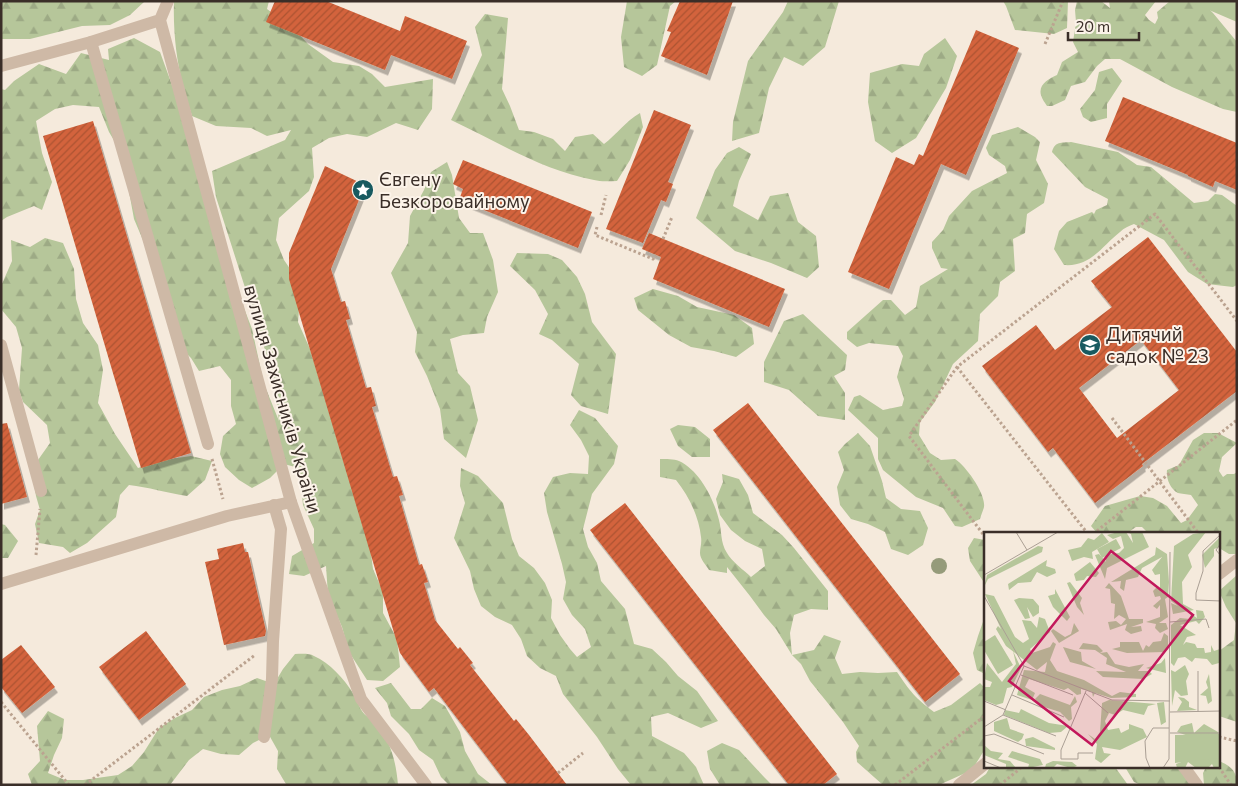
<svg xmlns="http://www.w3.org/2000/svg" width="1238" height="786" font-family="Commissioner,sans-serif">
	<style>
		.forest { fill: url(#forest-firs) }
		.pitch { fill: #b6c69a }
		.building { fill: url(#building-hatch); fill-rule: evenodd; filter: url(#shadow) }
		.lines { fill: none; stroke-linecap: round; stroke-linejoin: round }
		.path { stroke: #bba390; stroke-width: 3; stroke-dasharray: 2.5 2.5; stroke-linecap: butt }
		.service { stroke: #ceb9a6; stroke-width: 12 }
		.minor { stroke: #ceb9a6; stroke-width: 12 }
		.tree { fill: #959b7a }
		.labels { text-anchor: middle; stroke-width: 4; stroke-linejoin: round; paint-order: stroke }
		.poi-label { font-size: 19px; fill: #3a2e28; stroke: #fcf3e9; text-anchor: start }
		.street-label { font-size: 19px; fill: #3a2e28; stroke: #fcf3e9 }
		.inset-road { fill: none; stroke: #aa9f94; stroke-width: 1 }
		.view { fill: #c2185b; fill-opacity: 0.15; stroke: #c2185b; stroke-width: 2.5 }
		.inset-edge { fill: none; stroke: #3a2e28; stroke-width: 2.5 }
	</style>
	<defs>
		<pattern id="forest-firs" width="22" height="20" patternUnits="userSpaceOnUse" patternTransform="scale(1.25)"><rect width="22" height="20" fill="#b6c69a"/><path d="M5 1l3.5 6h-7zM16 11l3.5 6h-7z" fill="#9daa85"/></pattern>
		<pattern id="building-hatch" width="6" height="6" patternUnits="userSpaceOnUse" patternTransform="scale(1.25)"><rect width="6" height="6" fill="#d3643c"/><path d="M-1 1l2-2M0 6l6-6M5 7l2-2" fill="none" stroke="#ac5332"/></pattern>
		<filter id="shadow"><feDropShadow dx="3" dy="5.5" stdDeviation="0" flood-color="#0004"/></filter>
	</defs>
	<rect width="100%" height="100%" fill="#f5eadc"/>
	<path class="forest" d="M1,1H145L130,15L110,25L82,26L30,39H1Z
		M174,1H269L267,9L294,29L308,44L333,62L359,66L372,74L385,87L433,79L432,109L418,130L396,123L367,137L347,134L329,138L312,148L314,177L309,191L279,218L276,240L284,260L301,285L298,322L310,349L370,546L373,569L383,592V613L397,639L400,667L383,681L367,680L349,652L342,627L328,595L326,566L304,576L289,574L292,556L314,543V529L303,505L299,468L284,464L270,478L252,488L239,480L225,467L220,454L223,436L236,424L231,406V380L220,366L199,371L191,358L180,347L145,245L134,219L128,186L115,142L109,132L99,107L73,105L55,109L36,121L42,153L52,182L42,210L34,206L7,217L1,221V89L5,90L14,81L39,64L66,74L81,53L109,60L108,49L134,38L160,52L176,96L211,222L252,329L264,384L279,421L273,375L216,197L212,171L285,140L291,130L267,136L251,128L216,126L192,116C189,106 185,96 183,86C176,59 173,29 174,1Z
		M627,1H676L670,6L657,65L642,76L624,67L621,37Z
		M788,1H839L825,47L803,66L784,57L769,88L759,133L732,141L733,122L748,61L783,12Z
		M1003,1H1068L1067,28L1054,34L1015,30L1006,6Z
		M1077,1H1101L1110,8L1109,1H1156L1145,15L1149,20L1155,24L1158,18L1157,12L1170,1H1201L1213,13L1237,42V112L1223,109L1172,87L1120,59H1105L1097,66L1085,82L1071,86L1065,100L1052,106H1047C1045,103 1042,99 1041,95C1038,84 1049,79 1057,75L1062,62L1078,52L1073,42L1076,22L1075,10Z
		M485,14L508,18L502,89L510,106L519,130L534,132L553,139L565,151L575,137L593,134L604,144C617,134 626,121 640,113L643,127L630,160L617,181C610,181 601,182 594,180C542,170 498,142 451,120L457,108L482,55L475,27Z
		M945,38L957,56L946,88L916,138L892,153L875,141L868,102L870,73L902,64L919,66L924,54Z
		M1112,68L1122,81L1107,104V118L1091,122L1083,117L1080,109L1095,90L1099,72Z
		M1018,127L1035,137L1040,142L1036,160L1048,184L1044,203L1027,214L1025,233L1013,239L1015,271L1000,282L998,296L980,314L978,341L953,364L935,402L920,422L919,435L930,453L941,460L955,459C966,466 986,494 984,507C983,511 981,515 980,519L962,527L955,526L943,508L916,497L883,470L878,459V438L848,410L854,397L860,395L883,410L902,406L904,399L897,377L903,356L898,346L869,343L857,347L847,339V332L883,300H891L905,315L916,307L920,286L948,269L941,268L932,248V242L943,230L949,216L972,191L1007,173L1005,166L989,155L986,148L992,135Z
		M1071,142L1118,152L1137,165L1151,167L1194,203L1208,201L1215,194L1222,195L1237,206V285L1233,287L1207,284L1188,272L1164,240L1134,224C1129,226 1124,228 1120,232C1102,246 1091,267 1064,265L1054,249L1059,231L1067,222L1092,212L1094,214L1096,210L1107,205L1108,199L1085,187L1052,152C1055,141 1061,143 1071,142Z
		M739,147L751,154L739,181L733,206L758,220L770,196L788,193L798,222L816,236L819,267L807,278L771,263L735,251L696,218L715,170L727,153Z
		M447,162L452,175L459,218L470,233H483L493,260L498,292L487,317L484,333L463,335L450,339L458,373L470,386L478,420L466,458L444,439L440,409L427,376L415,352L417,332L391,273L408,243L410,216L424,190L431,172Z
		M45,238L63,243L74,269L76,299L83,323L98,345L103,370L98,403L115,434L138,468L163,460L191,456L212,461L205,480L187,496C167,493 148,487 129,485L120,495L116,517L87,543L70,553L63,547L39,543L35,524L40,510L36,496L33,478L38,460L50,443L47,425L23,402L19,390L22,348L16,327L1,309V286L12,261L11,240L30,247Z
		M517,253L548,254L562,260L577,277L585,294L592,322L616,354L608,414L581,406L571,395L579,364L552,340L539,334L548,314L535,290L510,266Z
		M653,289L678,296L697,307L734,315L752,328L754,344L736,357L714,351L691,347L669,335L638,310L634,298Z
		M803,314L847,355L845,370L834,376L845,393V420L818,416L789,390L764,382V362L784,321Z
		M579,410L595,418L618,446L614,464L592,494L583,529L588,547L597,563L601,581L625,609L634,644L652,649L666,662L678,676L697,691L718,721L701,728L668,713L651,717L652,736L684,753L696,767L704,785H631L618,769L597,737L563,694L556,676L540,668L527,656L521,639L512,625L495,617L481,606L474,589L470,571L454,538L465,503L460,486L461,468L478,476L503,503L512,539L519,556L534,568L545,583L552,600L551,618L560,635L570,649L577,657L591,647L585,629L572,615L563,599L566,582L562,564L547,512L544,493L553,477L570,473L588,474L589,456L581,440L570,425Z
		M678,425L695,427L710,439V457H692L678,446L670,429Z
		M858,433L870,446L882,481L886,498L901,509L920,511L928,528L923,545L908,555L891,549L885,532L868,524L851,519L840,505L837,487L844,470L838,452L845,444Z
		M1204,433H1218L1237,443L1222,457L1219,471L1223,477L1227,474H1234L1237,472V554H1229L1219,548V534L1146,533V531L1142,527H1136L1127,533H1097L1091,526L1105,506L1140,496L1153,498L1167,506L1181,523L1187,520L1198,505L1191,495C1187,494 1181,494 1178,493C1170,489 1166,478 1167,470L1179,465L1193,440Z
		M660,459C666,459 674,459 679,461C699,470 714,499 719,520C722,531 720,542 727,553C731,561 745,571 751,577L765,566L762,549L745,541L731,530L720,515L716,499L723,482L722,474L739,479L748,495L753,513L782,535L794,548L828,591V610L811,609L794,615L790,633L792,655L814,650L824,635L841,641L835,658L842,674L860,672L878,673L897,672C909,690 916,699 934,712L951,705L980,683L985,688V749L972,770L939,785H883L857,762L856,752L859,746L843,722L810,681L801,664L792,655L776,629L764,615L750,596L727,567V573L709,570C706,565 700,559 700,553C700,548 702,543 701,537C699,517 689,496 676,480L660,477Z
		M1,524L5,525L18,541L8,558H1Z
		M974,538L985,540V584L970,561L968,548Z
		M1237,575V722L1219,716V651L1234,640L1236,623L1226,607L1219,591Z
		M985,618H986L985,674L977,670L973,653L978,636L984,619Z
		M295,654C301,654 309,653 314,656C330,663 344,679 353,693C357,698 358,705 362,711C365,716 372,719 376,724C391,741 396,762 398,785L286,784L277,769L278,751L269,735L253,743L239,755L221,754L203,749L189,760L170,785H32L28,774L40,761L37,726L48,711L64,719L62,738L54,755L48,773L65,780H83L118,775L132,766L144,752L159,728L175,718L192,710L204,697L222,690L240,686L257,678L274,684L283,669Z
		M391,683L411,709H421L432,698L445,706L460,732L465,751L478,774L492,785H449L441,777L433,760L419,750L409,734L391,716L387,703L375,688Z
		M722,743L739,750L764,777L772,785H720L710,769L707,751Z
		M1219,761C1231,766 1237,771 1237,785H1204L1203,773L1206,767H1219Z
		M990,767H1115L1128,785H971L986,774Z
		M1125,767H1193L1192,779L1199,785H1141L1134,782Z"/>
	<path class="pitch" d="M1188,1H1237V22Z"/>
	<path class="building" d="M275,1H326L400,31L405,16L467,41L452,79L391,55L385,70L266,22Z
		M680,1H733L707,75L661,56L671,32L667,31Z
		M976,30L1019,48L966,175L941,164L889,289L848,272L896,157L914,165L919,154L923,156Z
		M1123,97L1237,143V190L1215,181L1213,187L1188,176V175L1105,141Z
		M654,110L691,125L668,182L673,184L666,202L661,200L643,243L606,229Z
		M93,121L191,453L141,468L43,136Z
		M463,160L592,212L578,248L459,200L463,189L453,184Z
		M325,166L365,185L331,269L341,302L345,301L350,319L346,320L366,388L371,387L376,406L372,407L393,477L397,476L403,495L399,496L419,565L422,564L428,582L424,583L435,620L458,649L460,647L473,663L470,665L514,721L516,719L529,735L567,785H508L434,688L429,692L400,653L289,279V253Z
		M649,233L785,289L769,327L653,279L661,257L642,249Z
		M1148,237L1237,352V391L1142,464L1143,466L1095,503L1053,448L1048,452L982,366L1036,325L1055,350L1112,307L1091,281ZM1141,340L1179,390L1117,438L1079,388Z
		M748,403L960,674L925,702L713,430Z
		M7,423L27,497L1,504V424Z
		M625,503L837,774L823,785H789L590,530Z
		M243,543L245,552H248L266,631L265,636L224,645L205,562L219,559L217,549Z
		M146,631L186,684L139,720L99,667Z
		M21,645L55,687L22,713L1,687V660Z"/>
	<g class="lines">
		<path class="path" d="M1045,44L1063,1
			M601,215L606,195
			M597,227L595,235L653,259L656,255
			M663,239L672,217
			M957,367L1088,534
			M1112,418L1199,534
			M212,459L223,499
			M1093,534L1237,420
			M986,538L909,436L957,367L1155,214L1237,321
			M36,555L40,509
			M1,702L69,785
			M1219,737L1237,741
			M1219,767L1231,785
			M558,773L583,753
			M85,785L255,655
			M895,785L986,715
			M1000,785L1022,767"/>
		<path class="service" d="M91,42L208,444
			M1,345L41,491
			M1,584L227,516L291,502
			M264,737L272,679L273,641L281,529L274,505
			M1184,767L1197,785"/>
		<path class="minor" d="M168,1L160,20L291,502L361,699L426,785
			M1,66L91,42L160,20
			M1219,574L1237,560
			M959,785L986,763"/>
	</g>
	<circle class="tree" cx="939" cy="566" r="8"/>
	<defs>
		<g id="sight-disc" transform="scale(1.125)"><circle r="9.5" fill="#185a60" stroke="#fcf3e9"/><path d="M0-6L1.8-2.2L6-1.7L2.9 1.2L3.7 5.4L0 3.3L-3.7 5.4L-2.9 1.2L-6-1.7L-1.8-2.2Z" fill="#fff"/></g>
		<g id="school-disc" transform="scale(1.125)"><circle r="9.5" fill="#185a60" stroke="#fcf3e9"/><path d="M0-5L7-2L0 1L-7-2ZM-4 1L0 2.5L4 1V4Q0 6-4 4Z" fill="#fff"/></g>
	</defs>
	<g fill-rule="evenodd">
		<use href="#sight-disc" x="363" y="190"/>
		<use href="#school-disc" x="1090" y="345"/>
	</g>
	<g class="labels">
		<g class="poi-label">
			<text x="379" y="186">Євгену<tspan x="379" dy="22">Безкоровайному</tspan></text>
			<text x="1106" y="341">Дитячий<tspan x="1106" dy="22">садок № 23</tspan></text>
		</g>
		<g class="street-label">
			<text transform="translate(283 399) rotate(74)" y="7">вулиця Захисників України</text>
		</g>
	</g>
	<g transform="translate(984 532)">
		<rect width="236" height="236" fill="#f5eadc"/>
		<path d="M134,0H142L149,11L147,2L143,0H158L165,15L123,36L121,47L111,23L115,22L122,30L121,23L135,21L140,16L137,4L129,7L123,3ZM222,0L204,23L208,35L198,50L199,72L210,78L189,82L187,71L194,74L187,69L190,14L209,2ZM118,1L125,10L108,20L109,27L100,25L88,29L84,18L97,15L104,6L110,8ZM236,5V15L230,17V24L221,36L218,23ZM54,14L59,15L58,20L4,47L0,55L3,43ZM172,15L183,22L185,50L184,65L181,67L184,85L175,91H182L184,97L176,101L171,96L172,92L162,90L176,85V73L173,77L169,74L177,67L176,64L171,65L169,59L173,55L176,58V42L171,43L168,38L178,25L158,36L154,45L142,48L140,59L136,56L137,49L127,50L171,23ZM63,28L62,34L71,37L72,41L63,45L53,40L47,50L34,51L25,58L24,52ZM106,30L115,41L112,45L103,44L100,48L92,49L90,42ZM86,50L98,66L96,71L100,83L93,75L83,51ZM125,51L137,64L145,87H159V91L147,95L157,94L158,99L147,102L141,98L143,92L126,98L124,90L132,89L137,93L142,87L135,83L130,87L131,72L127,71L126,57L121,56ZM71,57L86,85L83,89L69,75L64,64L71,62ZM1,62L10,64L31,105L39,111L45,107L38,88L47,89L53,96L55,85L61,87L66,100L46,117L48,121L66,115L69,110L72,112L66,128L73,139L100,148L128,164L136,160L152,162V165L127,166L111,161L109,165L108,160L97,157V162L93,163L84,156L80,158L45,147L41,155L51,161L48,168L33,163L40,138L61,140L63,130L53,138L22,114L12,97L14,94L17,97ZM35,66L49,67L55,74V81L49,85L43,75L46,86L41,87L30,68ZM212,78L219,79L221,85L215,92L212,89L196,93L212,103L203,105L199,113L202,110L211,112L213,116H220L221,121L227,120V113L230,119L236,117V134L235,131L228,133L223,127L211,126L208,130L201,125L194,126L190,134L187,131V93L196,86L206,87L207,82L213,86ZM90,91L95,99L75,111L67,99L69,97L81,105L87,102ZM180,101L184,104V117L181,120L143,121L128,117L136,115V110H155L159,119L162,113L165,115L169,110L177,109ZM99,111L113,113L119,119L116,121L123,120L131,132L145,135L160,132L154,139H165L168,142L159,147L119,145L112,139L142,140L122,132L123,126L111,118L95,117ZM79,115L97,120L98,129L112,137L86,130ZM29,119L37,136L28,155L23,156L19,171L12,173L0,168V155H6L8,150L0,147L3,131L18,150L32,132ZM181,126L182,141L162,136L177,131ZM201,133L205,142L202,149L204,163L197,164L191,158L188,174L187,138L191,140ZM225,142L228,169L224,172L222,164L216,163L224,156L222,150ZM56,162L86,173L91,164L93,170L87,175L88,187L85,189L76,180L57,174L51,167ZM194,165L200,166L205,170V175L213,178L193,179L198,170ZM125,168L172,172L164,174L160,183L139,178L131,183L125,181L121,189L124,198L135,196L137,201L145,197V192L159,197L163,205L136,218L118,215L120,221L127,222L117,231L111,227L113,212L104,202L111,207L116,200L118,171ZM180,170L182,190L177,193L173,171ZM37,177L65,191L84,194L77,200L65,201L20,183L21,178L35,181ZM23,186L26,197L40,202L38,207L34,210L10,199V190ZM208,191L210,201L220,192L234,200L236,215L193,200L197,194ZM49,205L71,216V218L42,214L41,207ZM0,213L7,219L19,221L14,227L26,229L32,236H22V232L0,223ZM234,216L236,217L235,236H230L228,232L224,236H212L204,230L201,236H193L192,232ZM28,219L56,227L59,233L44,236L45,232L24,225ZM69,229L88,230L93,234L87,236L73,232L69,236H61L62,232Z" fill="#b6c69a"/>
		<path d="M236,202L235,226L191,231V203Z" fill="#b6c69a"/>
		<path d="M132,7L137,16L118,26L113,17ZM11,103L29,133L14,142L0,118V110Z" fill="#b6c69a"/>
		<path class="inset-road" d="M32,0L43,18M237,2L219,19V39L212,61V68L237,69M237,11L232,18L237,24M0,43L74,0M0,64L40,134L128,168L186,169M186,90L222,87L225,96M214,139V180M37,143L89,163M102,159L77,218V227H94V221H109M101,161L124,181M28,163L80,185M0,169L22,178M186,180L237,179M19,183L72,204M0,195L19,183L40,134M186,201H237M0,204L10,202L60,222M0,229L17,236M166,236L162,226L161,209L169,196H185M179,236L185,227L186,20"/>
		<path class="view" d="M127,19L209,83L108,213L25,149Z"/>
		<rect width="236" height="236" class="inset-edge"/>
	</g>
	<rect width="1238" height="786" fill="none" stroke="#3a2e28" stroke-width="5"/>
	<path d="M1068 32v8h71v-8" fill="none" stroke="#3a2e28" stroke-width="2.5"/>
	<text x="1076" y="32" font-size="15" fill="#3a2e28" stroke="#fcf3e9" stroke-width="4" paint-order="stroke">20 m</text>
</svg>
